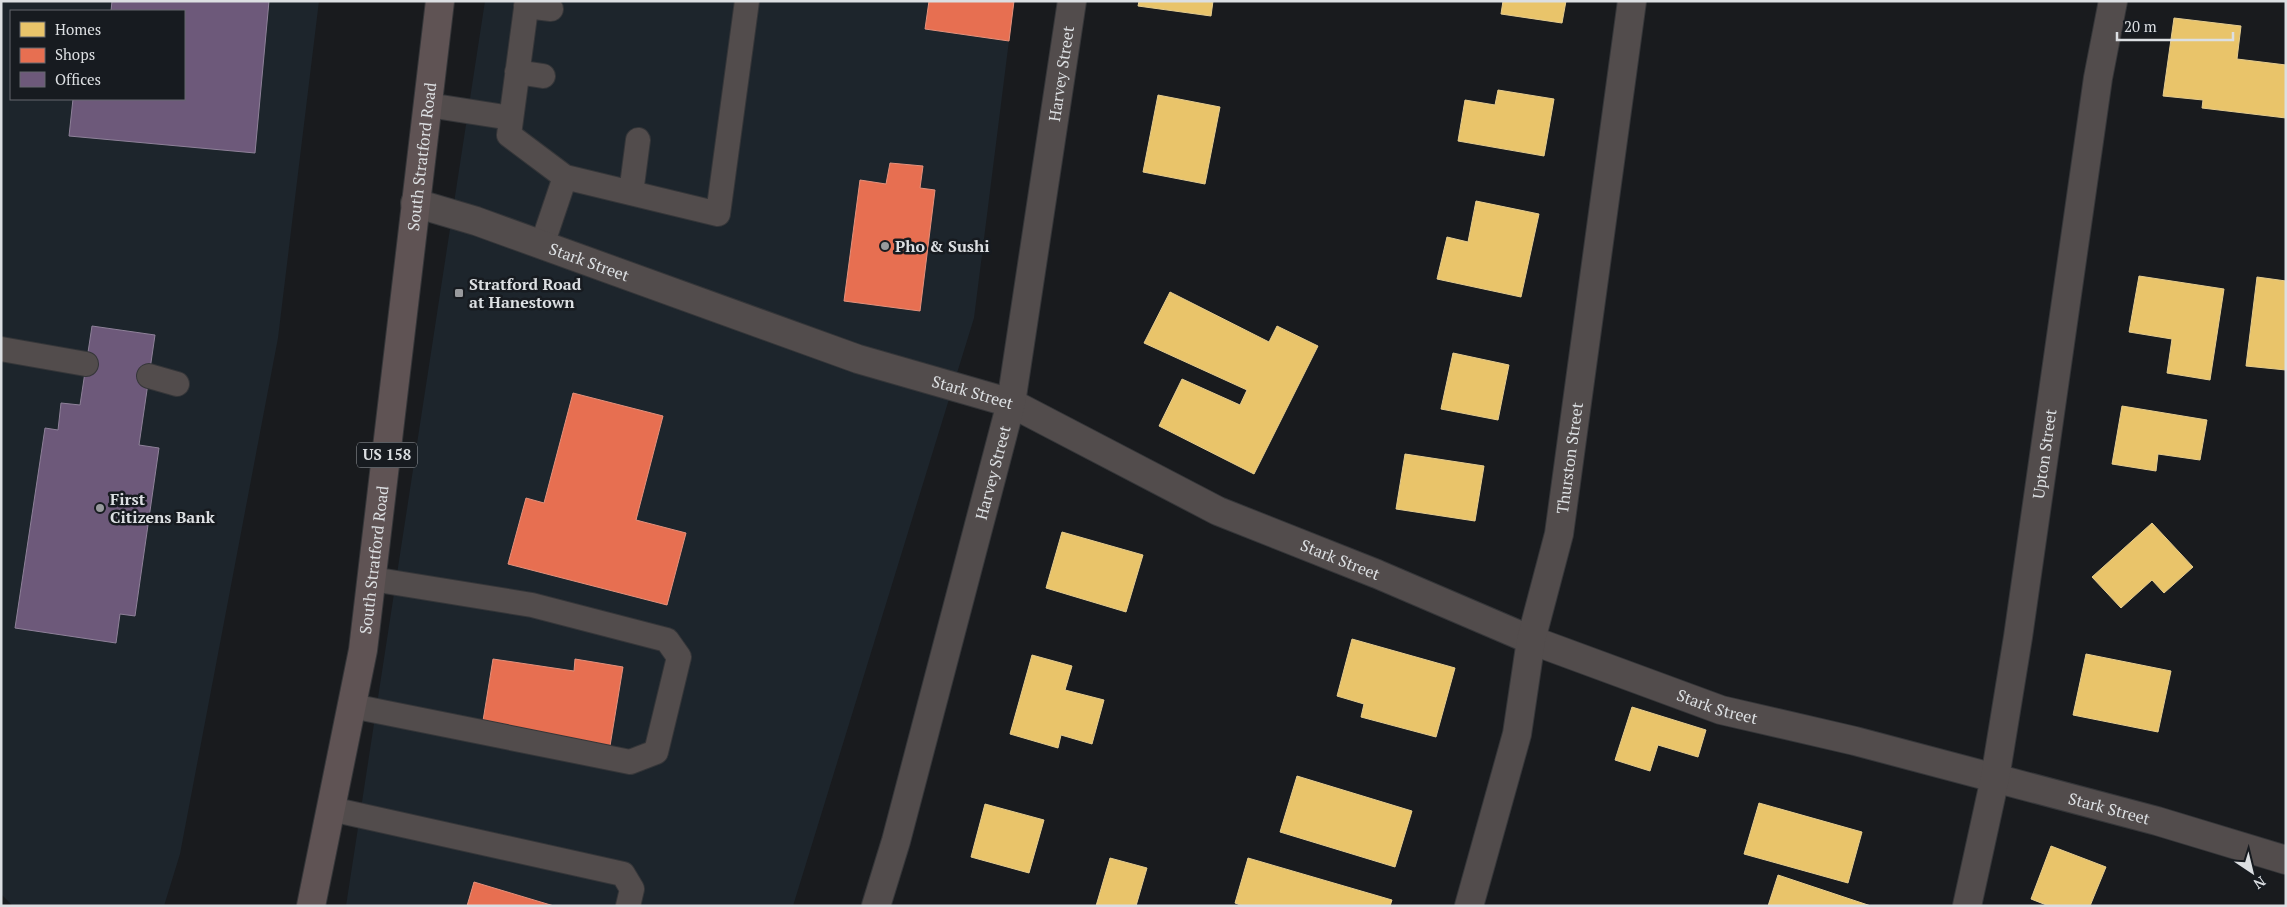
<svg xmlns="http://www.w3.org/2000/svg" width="2287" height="907" font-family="'PT Serif',serif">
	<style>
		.built { fill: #1d252c; fill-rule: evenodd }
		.homes { fill: #e9c46a; stroke: #e5cc8e }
		.shops { fill: #e76f51; stroke: #e4917c }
		.offices { fill: #6d597a; stroke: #8e8199 }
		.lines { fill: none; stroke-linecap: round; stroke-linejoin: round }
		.lane-casing { stroke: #353639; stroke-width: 26 }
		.street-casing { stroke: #353639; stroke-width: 30 }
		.primary-casing { stroke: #353639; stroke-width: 30 }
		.lane { stroke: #524c4c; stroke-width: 24 }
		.street { stroke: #524c4c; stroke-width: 28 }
		.primary { stroke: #5f5354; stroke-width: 28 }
		.poi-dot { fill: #989a9d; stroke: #171b20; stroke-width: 2 }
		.labels { text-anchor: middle; stroke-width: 5; stroke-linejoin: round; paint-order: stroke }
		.shield { fill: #171b20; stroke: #a1a4a8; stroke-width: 1 }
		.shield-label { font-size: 15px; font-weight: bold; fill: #dcdfe2 }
		.street-label { font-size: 16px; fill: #dcdfe2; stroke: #171b20 }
		.poi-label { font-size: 16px; font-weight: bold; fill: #dcdfe2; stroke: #171b20; text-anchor: start }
	</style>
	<rect width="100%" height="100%" fill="#191b1e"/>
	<path class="built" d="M1,1H319L278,338L180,854L164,906H13L1,894ZM11,11H184V99H11Z
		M485,1H1014L974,318L793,906H346Z"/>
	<path class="homes" d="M1139,1H1213L1211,16L1138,6Z
		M1503,1H1566L1562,23L1501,14Z
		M2174,18L2241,26L2237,59L2286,65V118L2202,108L2203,100L2163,96Z
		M1498,90L1554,99L1544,156L1458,141L1465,100L1495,105Z
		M1158,95L1220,107L1205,184L1143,172Z
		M1476,201L1539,214L1521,297L1437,279L1447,237L1468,242Z
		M2139,276L2224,289L2210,380L2167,373L2172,339L2129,332Z
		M2257,277L2286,281V370L2246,366Z
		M1170,292L1269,342L1277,326L1318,346L1254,474L1159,426L1182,379L1240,405L1247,390L1144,343Z
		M1453,353L1509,365L1498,420L1441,409Z
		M2122,406L2207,420L2200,460L2158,454L2156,471L2112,464Z
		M1405,454L1484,466L1475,521L1396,509Z
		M2152,523L2193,567L2164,593L2152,580L2121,608L2092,577Z
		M1062,532L1143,555L1126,612L1046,588Z
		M1352,639L1455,668L1436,737L1361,717L1364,704L1337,696Z
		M2086,654L2171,671L2158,732L2073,715Z
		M1032,655L1072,666L1065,690L1104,700L1092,744L1061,735L1058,748L1010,734Z
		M1632,707L1706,730L1698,757L1658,745L1650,771L1615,760Z
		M1297,776L1412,811L1395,867L1280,832Z
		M1759,803L1862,832L1848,883L1744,854Z
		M985,804L1044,820L1029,873L971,857Z
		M2051,846L2106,867L2090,906H2049L2031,899Z
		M1110,858L1147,868L1136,906H1096Z
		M1248,858L1392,900L1390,906H1243L1235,903Z
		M1778,875L1871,906H1768Z"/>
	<path class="shops" d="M929,1H1014L1009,41L925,29Z
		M890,163L923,166L920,188L935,190L920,311L844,301L860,180L886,184Z
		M573,393L663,416L636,520L686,533L667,605L508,564L526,498L544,503Z
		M493,659L574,671L575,659L623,667L610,746L482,727Z
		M474,882L554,906H467Z"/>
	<path class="offices" d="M112,1H269L255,153L69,136L73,99H184V11H111Z
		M92,326L155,335L139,445L159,448L135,616L120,614L116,643L15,628L45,428L58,430L61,403L80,405Z"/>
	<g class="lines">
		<g class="lane-casing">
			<path id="lane" d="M527,1L509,135L565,177L718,214L747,1
				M526,6L551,9
				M517,72L543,76
				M428,105L511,118
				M631,193L638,140
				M542,245L565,177
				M1,349L86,364
				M149,376L177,384
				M352,706L630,762L656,752L679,657L667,640L532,605L372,579
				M331,809L623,874L632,889L628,906"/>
		</g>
		<g class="street-casing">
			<g id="street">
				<path id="s1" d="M415,203L476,221L858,359L1011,403L1218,511L1377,574L1531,640L1721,710L1855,741L2157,821L2286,860"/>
				<path id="s2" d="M876,906L896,841L1011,403L1072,1"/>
				<path id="s3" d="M1469,906L1517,734L1531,640L1559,534L1632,1"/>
				<path id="s4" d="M1967,906L1995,778L2018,637L2098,78L2113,1"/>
			</g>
		</g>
		<g class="primary-casing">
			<g id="primary">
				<path id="s5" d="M311,906L363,650L440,1"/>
			</g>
		</g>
		<use href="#lane" class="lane"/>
		<use href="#street" class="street"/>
		<use href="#primary" class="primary"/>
	</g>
	<g class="poi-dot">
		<circle cx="885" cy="246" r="5"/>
		<rect x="454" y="288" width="10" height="10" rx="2.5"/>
		<circle cx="100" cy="508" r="5"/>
	</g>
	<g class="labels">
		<rect class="shield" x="357" y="442.5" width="60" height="25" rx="4"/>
		<g class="shield-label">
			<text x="387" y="460">US 158</text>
		</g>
		<g class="street-label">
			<text dy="6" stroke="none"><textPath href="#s2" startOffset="854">Harvey Street</textPath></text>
			<text dy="6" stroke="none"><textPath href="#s5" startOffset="758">South Stratford Road</textPath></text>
			<text dy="6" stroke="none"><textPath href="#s1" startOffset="184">Stark Street</textPath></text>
			<text dy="6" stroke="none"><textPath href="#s1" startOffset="589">Stark Street</textPath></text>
			<text dy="6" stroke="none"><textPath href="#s4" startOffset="459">Upton Street</textPath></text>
			<text dy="6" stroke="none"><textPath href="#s3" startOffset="460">Thurston Street</textPath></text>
			<text dy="6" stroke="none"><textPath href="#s2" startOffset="449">Harvey Street</textPath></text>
			<text dy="6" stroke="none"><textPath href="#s5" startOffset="352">South Stratford Road</textPath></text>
			<text dy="6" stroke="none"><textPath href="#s1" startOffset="994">Stark Street</textPath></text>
			<text dy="6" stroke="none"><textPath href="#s1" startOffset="1399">Stark Street</textPath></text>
			<text dy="6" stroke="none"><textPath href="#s1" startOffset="1804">Stark Street</textPath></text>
		</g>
		<g class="poi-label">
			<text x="895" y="252">Pho &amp; Sushi</text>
			<text x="469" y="290">Stratford Road<tspan x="469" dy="18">at Hanestown</tspan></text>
			<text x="110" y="505">First<tspan x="110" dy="18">Citizens Bank</tspan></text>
		</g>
	</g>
	<rect width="2287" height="907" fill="none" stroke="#dcdfe2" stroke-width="5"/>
	<rect x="10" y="10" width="175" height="90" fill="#171b20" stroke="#66696e"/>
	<rect x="20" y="22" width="25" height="15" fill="#e9c46a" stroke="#66696e"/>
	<text x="55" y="35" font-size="15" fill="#dcdfe2">Homes</text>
	<rect x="20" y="48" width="25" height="15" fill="#e76f51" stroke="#66696e"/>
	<text x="55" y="60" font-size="15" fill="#dcdfe2">Shops</text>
	<rect x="20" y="72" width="25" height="15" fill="#6d597a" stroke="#66696e"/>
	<text x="55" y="85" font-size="15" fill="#dcdfe2">Offices</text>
	<g transform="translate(2252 872) rotate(145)" stroke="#171b20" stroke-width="4" paint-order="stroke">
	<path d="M0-4L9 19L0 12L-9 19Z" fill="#dcdfe2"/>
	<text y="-8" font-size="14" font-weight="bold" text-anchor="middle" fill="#dcdfe2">N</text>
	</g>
	<path d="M2117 32v8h116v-8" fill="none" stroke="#dcdfe2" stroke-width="2.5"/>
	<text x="2124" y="32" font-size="15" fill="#dcdfe2" stroke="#171b20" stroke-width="4" paint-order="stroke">20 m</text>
</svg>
